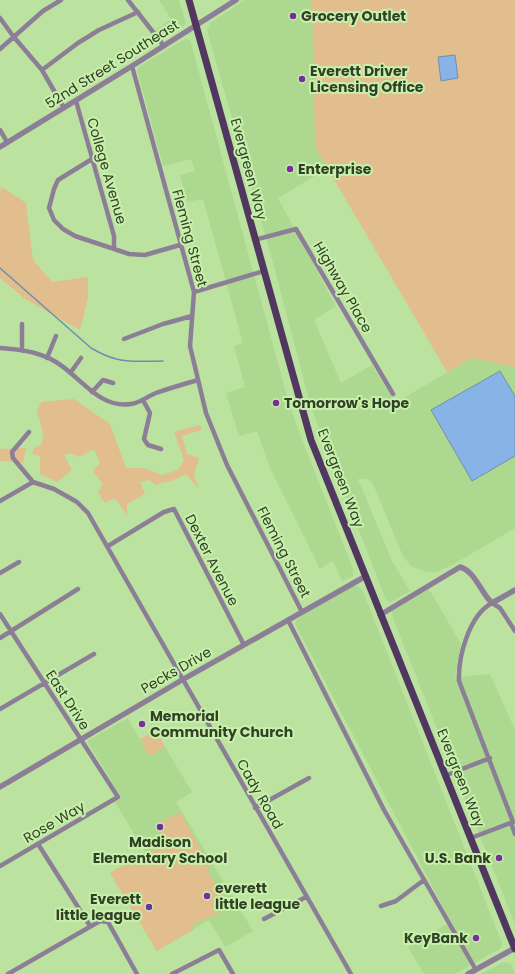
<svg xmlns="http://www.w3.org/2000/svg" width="515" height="974" font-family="Poppins,sans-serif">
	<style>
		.built { fill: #add88f }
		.green { fill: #e2bd8e }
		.water { fill: #87b3e6; stroke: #6d91ac }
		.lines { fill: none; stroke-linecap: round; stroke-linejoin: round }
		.stream { stroke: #6d91ac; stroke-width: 1.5 }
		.minor { stroke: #8c7e96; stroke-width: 4.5 }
		.tertiary { stroke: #8c7e96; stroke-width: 5.5 }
		.primary { stroke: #513760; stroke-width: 7 }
		.poi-dot { fill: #792c9e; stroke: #c8f0ac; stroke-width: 1.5 }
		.labels { text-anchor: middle; stroke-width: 4; stroke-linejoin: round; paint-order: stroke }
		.poi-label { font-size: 14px; font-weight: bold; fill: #314125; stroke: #c8f0ac; text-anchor: start }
		.street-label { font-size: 14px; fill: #314125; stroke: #c8f0ac }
	</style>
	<rect width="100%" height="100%" fill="#bbe39f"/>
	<path class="built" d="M159,0H179L186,23L184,26L163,39L156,30L171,19Z
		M245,0H312L315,147L328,168L278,198L336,306L314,320L341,383L372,365L395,403L472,358L515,367V528L454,564L437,572H426L411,566L403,556L373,484L367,479H358L392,561L410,591L390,602L386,600L311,407L273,263L207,30L210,23Z
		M185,39L190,40L191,43L288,400L301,437L353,569V576L342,581L333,561L320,569L270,468L257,431L239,436L226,393L245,387L234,346L243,343L203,199L187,202L180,175L195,171L191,159L163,166L137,70L139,67Z
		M354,585L362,589L502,943L501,948L455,974H424L408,947L451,922L295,624L297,619Z
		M429,589L461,644L455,677L490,674L515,730V924L392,616V611Z
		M128,718L149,756L165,747L192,792L176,802L253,931L225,947L209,920L157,951L110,873L145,852L115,802L122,798L87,741Z
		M504,962L511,964L515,974H481Z"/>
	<path class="green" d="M312,0H515V367L472,358L447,372L315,147Z
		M2,187L26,203L33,260L52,282L88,277V298L80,330L25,299L0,278V191Z
		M74,399L110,424L126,468H144L162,475L178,470L184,460L174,432L200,425L202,430L182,436L187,454L199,458L194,475L199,489L186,474L172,481L161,483L156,485L149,480L140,482L145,494L127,504V515L115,498L105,503L98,493L103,484L93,471L100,463L94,449L79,457L70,453L64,455L72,470L57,482L40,474V456L32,454L34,448L42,444L43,433L37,410L42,402Z
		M26,448L23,463L0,461V449Z
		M156,730L165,747L149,756L140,739Z
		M180,812L211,867L206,870L230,905L225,910L192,925L194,929L157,951L110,873L165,842L162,841L158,830L160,828L158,824Z"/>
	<path class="water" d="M455,55L458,78L441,81L438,57Z
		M500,371L515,396V456L472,481L431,410Z"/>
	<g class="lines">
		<path class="stream" d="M0,268L91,348C120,365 132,361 163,361"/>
		<path class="minor" d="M128,0L164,46
			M0,18L13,36L42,70L64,108
			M0,49L43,11L61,0
			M132,66L194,292L190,346L206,413L227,465L302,612
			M42,70L78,43L99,30L138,12
			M76,101L114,236V248
			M0,130L7,142
			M92,159L58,180L54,189L49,208L54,220L63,229L75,236L129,254L145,255L180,245
			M254,240L296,229L393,394
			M194,292L264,271
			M22,324V351
			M124,339L163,324L192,316
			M0,348C19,349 40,352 56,362C81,377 99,409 131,404C140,403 148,396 156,393C170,388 184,384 198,380
			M47,358L56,336
			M71,372L81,358
			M92,392L103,380L113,383
			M143,400L150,413L144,439L148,445L161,449
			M29,432L12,452L13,458L33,482L54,489L77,502L88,513L351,974
			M0,501L33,482
			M108,546L164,512L174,509L244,645
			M0,573L19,562
			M0,614L118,797L0,866
			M288,620L384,810L476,970
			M0,638L78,589
			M0,709L94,654
			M447,775L490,758
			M255,808L309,778
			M511,823L515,834
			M471,838L513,822L459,681C458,657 469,615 492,603L500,608L515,631
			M38,844L90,926
			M381,906L396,901L424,880
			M264,919L306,897
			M8,974L100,921L108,922L137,974
			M172,974L219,950L233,974"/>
		<path class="tertiary" d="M0,147L132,66L236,0
			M380,615L460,567C475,571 481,593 492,603L515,590
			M0,787L182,680L366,576
			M468,974L515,948"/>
		<path class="primary" d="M189,0L311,440L515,949"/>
	</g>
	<g class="poi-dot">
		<circle cx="293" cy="16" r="4"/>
		<circle cx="302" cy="79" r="4"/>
		<circle cx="290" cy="169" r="4"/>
		<circle cx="276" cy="403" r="4"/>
		<circle cx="142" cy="724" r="4"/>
		<circle cx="160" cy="827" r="4"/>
		<circle cx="499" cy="858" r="4"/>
		<circle cx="207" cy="896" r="4"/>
		<circle cx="149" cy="907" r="4"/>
		<circle cx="476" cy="938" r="4"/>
	</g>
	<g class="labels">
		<g class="poi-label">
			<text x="301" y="21">Grocery Outlet</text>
			<text x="310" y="76">Everett Driver<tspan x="310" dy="16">Licensing Office</tspan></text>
			<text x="298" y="174">Enterprise</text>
			<text x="284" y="408">Tomorrow's Hope</text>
			<text x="150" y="721">Memorial<tspan x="150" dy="16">Community Church</tspan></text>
			<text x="160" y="847" text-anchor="middle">Madison<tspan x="160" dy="16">Elementary School</tspan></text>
			<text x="491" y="863" text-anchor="end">U.S. Bank</text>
			<text x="215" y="893">everett<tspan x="215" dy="16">little league</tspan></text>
			<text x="141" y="904" text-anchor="end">Everett<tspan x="141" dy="16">little league</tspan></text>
			<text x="468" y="943" text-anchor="end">KeyBank</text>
		</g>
		<g class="street-label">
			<text transform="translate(112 64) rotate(-32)" y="5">52nd Street Southeast</text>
			<text transform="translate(249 169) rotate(75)" y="5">Evergreen Way</text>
			<text transform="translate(107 171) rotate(74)" y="5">College Avenue</text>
			<text transform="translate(190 238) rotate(75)" y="5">Fleming Street</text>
			<text transform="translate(343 287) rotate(60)" y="5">Highway Place</text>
			<text transform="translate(341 478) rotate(69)" y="5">Evergreen Way</text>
			<text transform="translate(284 552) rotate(63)" y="5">Fleming Street</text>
			<text transform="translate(212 560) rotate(63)" y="5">Dexter Avenue</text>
			<text transform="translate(176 670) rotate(-30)" y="5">Pecks Drive</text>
			<text transform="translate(68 700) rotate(57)" y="5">East Drive</text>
			<text transform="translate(461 778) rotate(68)" y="5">Evergreen Way</text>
			<text transform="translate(260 794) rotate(60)" y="5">Cady Road</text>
			<text transform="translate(54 822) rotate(-30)" y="5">Rose Way</text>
		</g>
	</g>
</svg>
